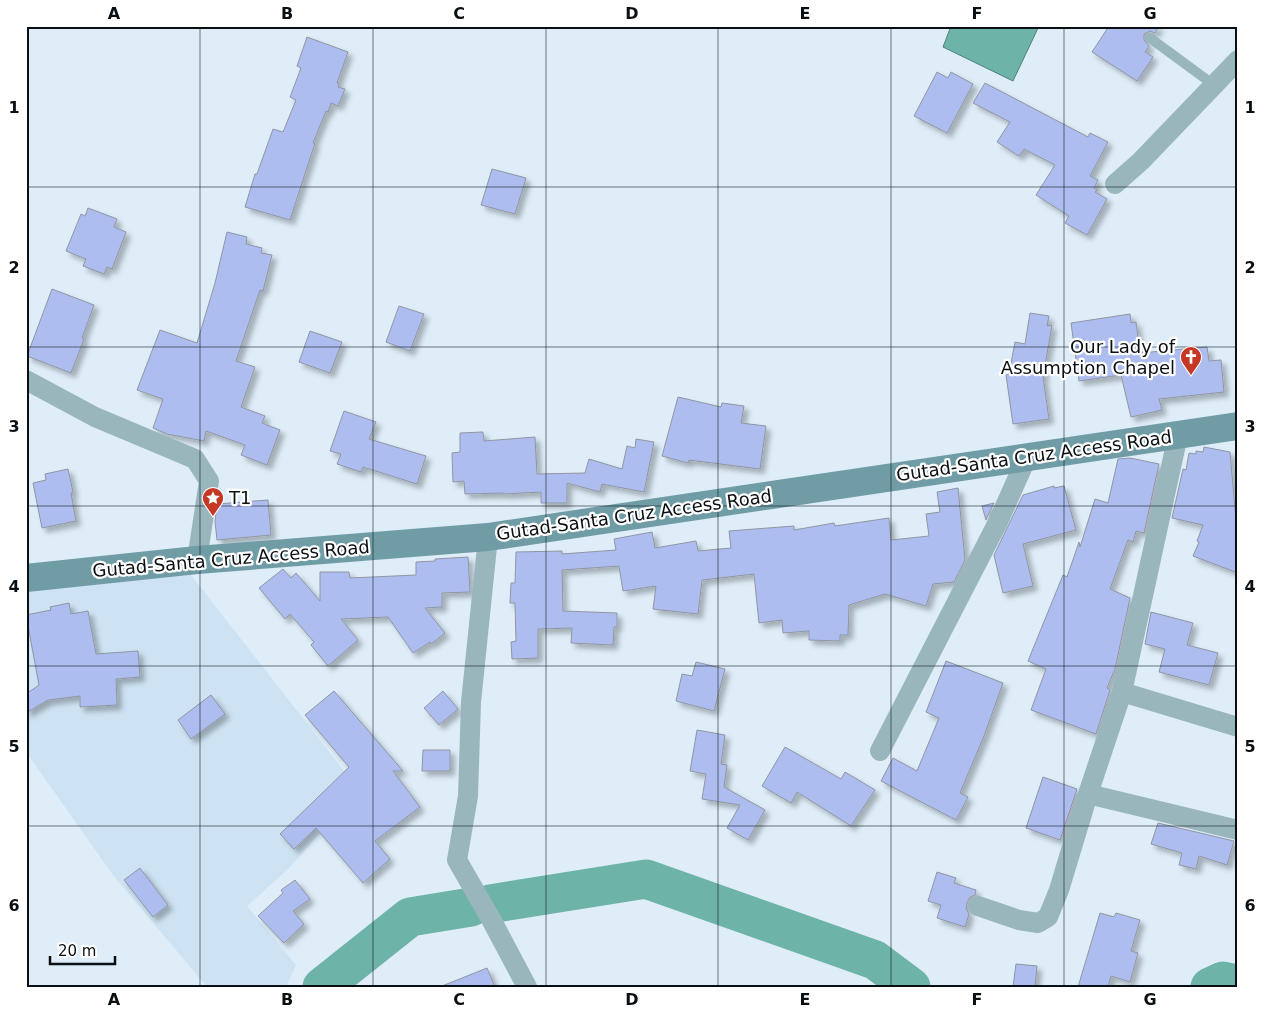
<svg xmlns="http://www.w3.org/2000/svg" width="1264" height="1013" font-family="'DejaVu Sans',sans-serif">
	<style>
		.built { fill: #cde2f2 }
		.water { fill: #6db3a7; stroke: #4f827b }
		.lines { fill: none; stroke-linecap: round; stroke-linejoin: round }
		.river { stroke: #6db3a7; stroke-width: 39 }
		.building { fill: #aebdef; stroke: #9095a3; filter: url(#shadow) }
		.lane { stroke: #99b6bd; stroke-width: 10 }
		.street { stroke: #99b6bd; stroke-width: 20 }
		.secondary { stroke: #709ca6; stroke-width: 28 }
		.grid { fill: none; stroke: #0a0f13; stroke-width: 1; stroke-opacity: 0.55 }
		.labels { text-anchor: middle; stroke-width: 4.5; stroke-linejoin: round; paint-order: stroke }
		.poi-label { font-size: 18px; fill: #0a0f13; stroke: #fff; text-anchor: end }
		.street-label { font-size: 18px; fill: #0a0f13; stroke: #fff }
		.neatline { fill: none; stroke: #0a0f13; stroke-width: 2 }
		.grid-label { font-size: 16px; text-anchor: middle; font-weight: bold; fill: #0a0f13 }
	</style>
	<defs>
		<filter id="shadow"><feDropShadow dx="4.5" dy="4.5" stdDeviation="2.5" flood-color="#0004"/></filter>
	</defs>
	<rect width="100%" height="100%" fill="#deedf8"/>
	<path class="built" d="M191,575L359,790L288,869L247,906L296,965L286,987H207L113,875L26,752V590Z"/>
	<path class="water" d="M951,26H1039L1013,81L943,47Z"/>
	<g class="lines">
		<path class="river" d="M490,904L646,879L875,960L911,987
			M322,987L410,917L471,907
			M1210,987L1223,981L1238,984"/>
	</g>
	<path class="building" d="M1109,26H1159L1155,33L1150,31L1144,34V40L1149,46L1145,52L1153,57L1137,81L1092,52Z
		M307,37L348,52L337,83L339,84L338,87L345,89L338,106L331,103L328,112L326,111L313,143H315L290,220L245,207L255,174H257L273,129L283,132L296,100L290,97L301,68L297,66Z
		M937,72L948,78L951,72L973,84L947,133L914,116Z
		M985,83L1088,137L1090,133L1108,142L1090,176L1098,180L1094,188L1097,190L1095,192L1107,199L1087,235L1065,223L1069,216L1036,195L1055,165L1024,149L1019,156L997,142L1010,122L973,103Z
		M492,169L526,178L515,214L481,205Z
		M88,208L117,219L114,227L126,232L112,269L107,267L104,274L83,266L86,259L66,251L81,214L85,216Z
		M227,232L247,237L246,244L262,248L261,253L272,255L263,291L260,290L236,361L255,367L241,407L265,416L262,423L280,430L267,465L241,455L245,445L206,431L204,441L167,434L153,428L163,399L137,390L160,330L197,343L215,283Z
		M52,289L94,305L82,338L84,339L71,373L27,356Z
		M399,306L424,314L410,351L386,342Z
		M1030,313L1049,316L1047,326L1052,325L1043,377L1049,419L1013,424L1006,375L1009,374L1015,342L1025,344Z
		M1130,314L1131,323L1136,322L1140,353L1207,347L1209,361L1221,360L1224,392L1159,399L1162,410L1131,417L1121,375L1079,381L1071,323Z
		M310,331L342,342L330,373L299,362Z
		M678,397L721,407L722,403L744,406L741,423L766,426L760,469L689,460L688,463L662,456Z
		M344,411L376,422L369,439L426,456L417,484L363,467L361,472L337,464L341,454L330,451Z
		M483,432L484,441L535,437L537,474L585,473L589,459L622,469L627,446L635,448L636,439L654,442L644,492L602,484L600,492L567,483V503H541V492L503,494V493L465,494L464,481L453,482L452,453L460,452V433Z
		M1204,447L1230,452L1236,520H1238V573L1193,556L1199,542L1197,541L1203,525L1172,518L1183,469L1186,470L1189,453L1196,454V451L1203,452Z
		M1130,458L1159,464L1144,533L1136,531L1133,542L1128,540L1110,589L1130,598L1115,669L1107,688L1110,690L1096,734L1031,710L1046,669L1028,661L1063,575L1067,577L1079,542L1080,547L1095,499L1108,503L1118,459Z
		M68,469L73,492L71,493L76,521L42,528L33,483L46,480L45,474Z
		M1054,486V488L1064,486L1076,530L1023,544L1033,586L1003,593L994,555L1023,495Z
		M958,488L965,560L954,582L933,584L926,606L885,594L849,605L848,635H840V641L809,640V631L783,633L782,620L759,623L754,574L702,580L698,614L653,609L656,586L623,591L619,566L562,570L563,611L617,613V627H614L613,645L571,643L572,628L538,629V658L512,659L511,642L516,641L515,603H510L511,583H515L516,552L562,551V554L616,550L614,539L652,532L655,548L696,541L698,551L731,548L729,531L794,526V530L834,523L835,526L889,518L891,540L929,536L926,514L940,512L937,492Z
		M268,500L271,535L217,540L215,521L217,504Z
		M994,503L987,517L986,520L982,506Z
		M468,557L470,592L442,593V607L425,608L445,633L431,644L430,642L413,653L388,617L341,619L358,640L328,666L311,645L314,642L290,614L285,619L259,588L283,569L291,578L296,573L320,601V572H349L350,578L416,575V562L435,561V559Z
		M69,603L71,614L88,611L96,654L138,651L140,677L116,679L117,705L80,707V696L48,700L26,713V694L39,685L26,615L51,610L50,607Z
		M1151,612L1193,623L1187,645L1218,653L1209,685L1159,672L1165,649L1145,644Z
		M946,661L1003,683L984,736L960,793L968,797L956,820L881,781L893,758L917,771L939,718L926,712Z
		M696,662L725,669L714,711L676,701L682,674L692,676Z
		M334,691L403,771H393L420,807L375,841L390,859L363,883L316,828L294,849L280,834L349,767L305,715Z
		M443,691L458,709L439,725L424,708Z
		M211,695L225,714L191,739L178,720Z
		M697,730L725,735L721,764L727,765L724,787L765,810L748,840L727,828L740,805L702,799L706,774L690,771Z
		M785,747L841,779L845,772L875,790L851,826L797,792L791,803L762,786Z
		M423,750H450V771H422Z
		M1043,777L1077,789L1060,840L1026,828Z
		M1158,823L1234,841L1227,865L1199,856L1196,869L1179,865L1182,853L1151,844Z
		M140,868L168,905L153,917L124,880Z
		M937,872L956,878L954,883L976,890L975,895L970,897L967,903L966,909L969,914L965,927L937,918L941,905L928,901Z
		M295,880L310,899L293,911L304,924L284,943L258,916L283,893L281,890Z
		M1100,913L1114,917L1116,913L1140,920L1131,951L1138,953L1130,982L1111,976L1108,987H1078Z
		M1016,964L1037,966L1035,987H1013Z
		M487,968L495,987H442V986Z"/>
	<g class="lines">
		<path class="lane" d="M1150,38L1214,85"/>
		<path class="street" d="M1115,184L1141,161L1238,60
			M26,380L95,417L195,459L209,481L197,560
			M488,537L471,702L468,796L457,860L492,921L527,987
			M1122,692L1238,727
			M880,751L998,522L1027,457
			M1088,794L1238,830
			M978,906L1019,920L1038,923L1048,917L1059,890L1088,794L1122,692L1178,435"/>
		<path class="secondary" d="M26,578L197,560L488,537L1238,426"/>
	</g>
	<path class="grid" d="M200,26V987M373,26V987M546,26V987M718,26V987M891,26V987M1064,26V987M26,187H1238M26,347H1238M26,506H1238M26,666H1238M26,826H1238"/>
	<defs>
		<g id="church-pin" transform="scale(1.125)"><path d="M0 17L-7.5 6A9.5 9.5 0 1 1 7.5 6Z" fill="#c43825" stroke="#fff"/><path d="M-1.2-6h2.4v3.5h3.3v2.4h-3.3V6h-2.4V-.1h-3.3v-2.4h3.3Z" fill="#fff"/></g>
		<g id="sight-pin" transform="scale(1.125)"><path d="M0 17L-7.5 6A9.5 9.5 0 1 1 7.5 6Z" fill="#c43825" stroke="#fff"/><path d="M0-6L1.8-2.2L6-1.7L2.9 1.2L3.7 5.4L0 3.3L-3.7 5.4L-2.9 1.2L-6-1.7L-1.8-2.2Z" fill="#fff"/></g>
	</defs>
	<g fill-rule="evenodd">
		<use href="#church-pin" x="1191" y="357"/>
		<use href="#sight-pin" x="213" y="498"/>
	</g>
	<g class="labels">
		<g class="poi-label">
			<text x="1175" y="353">Our Lady of<tspan x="1175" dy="21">Assumption Chapel</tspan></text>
			<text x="229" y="504" text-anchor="start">T1</text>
		</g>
		<g class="street-label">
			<text transform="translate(1034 456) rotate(-8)" y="6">Gutad-Santa Cruz Access Road</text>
			<text transform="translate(634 515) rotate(-8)" y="6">Gutad-Santa Cruz Access Road</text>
			<text transform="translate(231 559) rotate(-5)" y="6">Gutad-Santa Cruz Access Road</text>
		</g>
	</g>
	<rect width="1264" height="1013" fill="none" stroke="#ffffff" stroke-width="55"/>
	<path d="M50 956v8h65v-8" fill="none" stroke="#0a0f13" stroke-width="2.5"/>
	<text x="58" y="956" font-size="15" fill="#0a0f13" stroke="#ffffff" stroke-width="4" paint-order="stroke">20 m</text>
	<rect x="28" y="28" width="1208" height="958" class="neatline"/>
	<g class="grid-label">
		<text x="114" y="19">A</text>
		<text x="287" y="19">B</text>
		<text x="459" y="19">C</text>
		<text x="632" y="19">D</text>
		<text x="805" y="19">E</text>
		<text x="977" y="19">F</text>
		<text x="1150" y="19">G</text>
		<text x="14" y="113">1</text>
		<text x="1250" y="113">1</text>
		<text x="14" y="273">2</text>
		<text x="1250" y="273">2</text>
		<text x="14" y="432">3</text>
		<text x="1250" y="432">3</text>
		<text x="14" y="592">4</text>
		<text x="1250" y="592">4</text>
		<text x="14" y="752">5</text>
		<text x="1250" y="752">5</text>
		<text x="14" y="911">6</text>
		<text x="1250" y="911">6</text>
		<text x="114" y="1005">A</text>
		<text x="287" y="1005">B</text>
		<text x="459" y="1005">C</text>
		<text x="632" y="1005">D</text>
		<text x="805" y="1005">E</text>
		<text x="977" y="1005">F</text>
		<text x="1150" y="1005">G</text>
	</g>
</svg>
